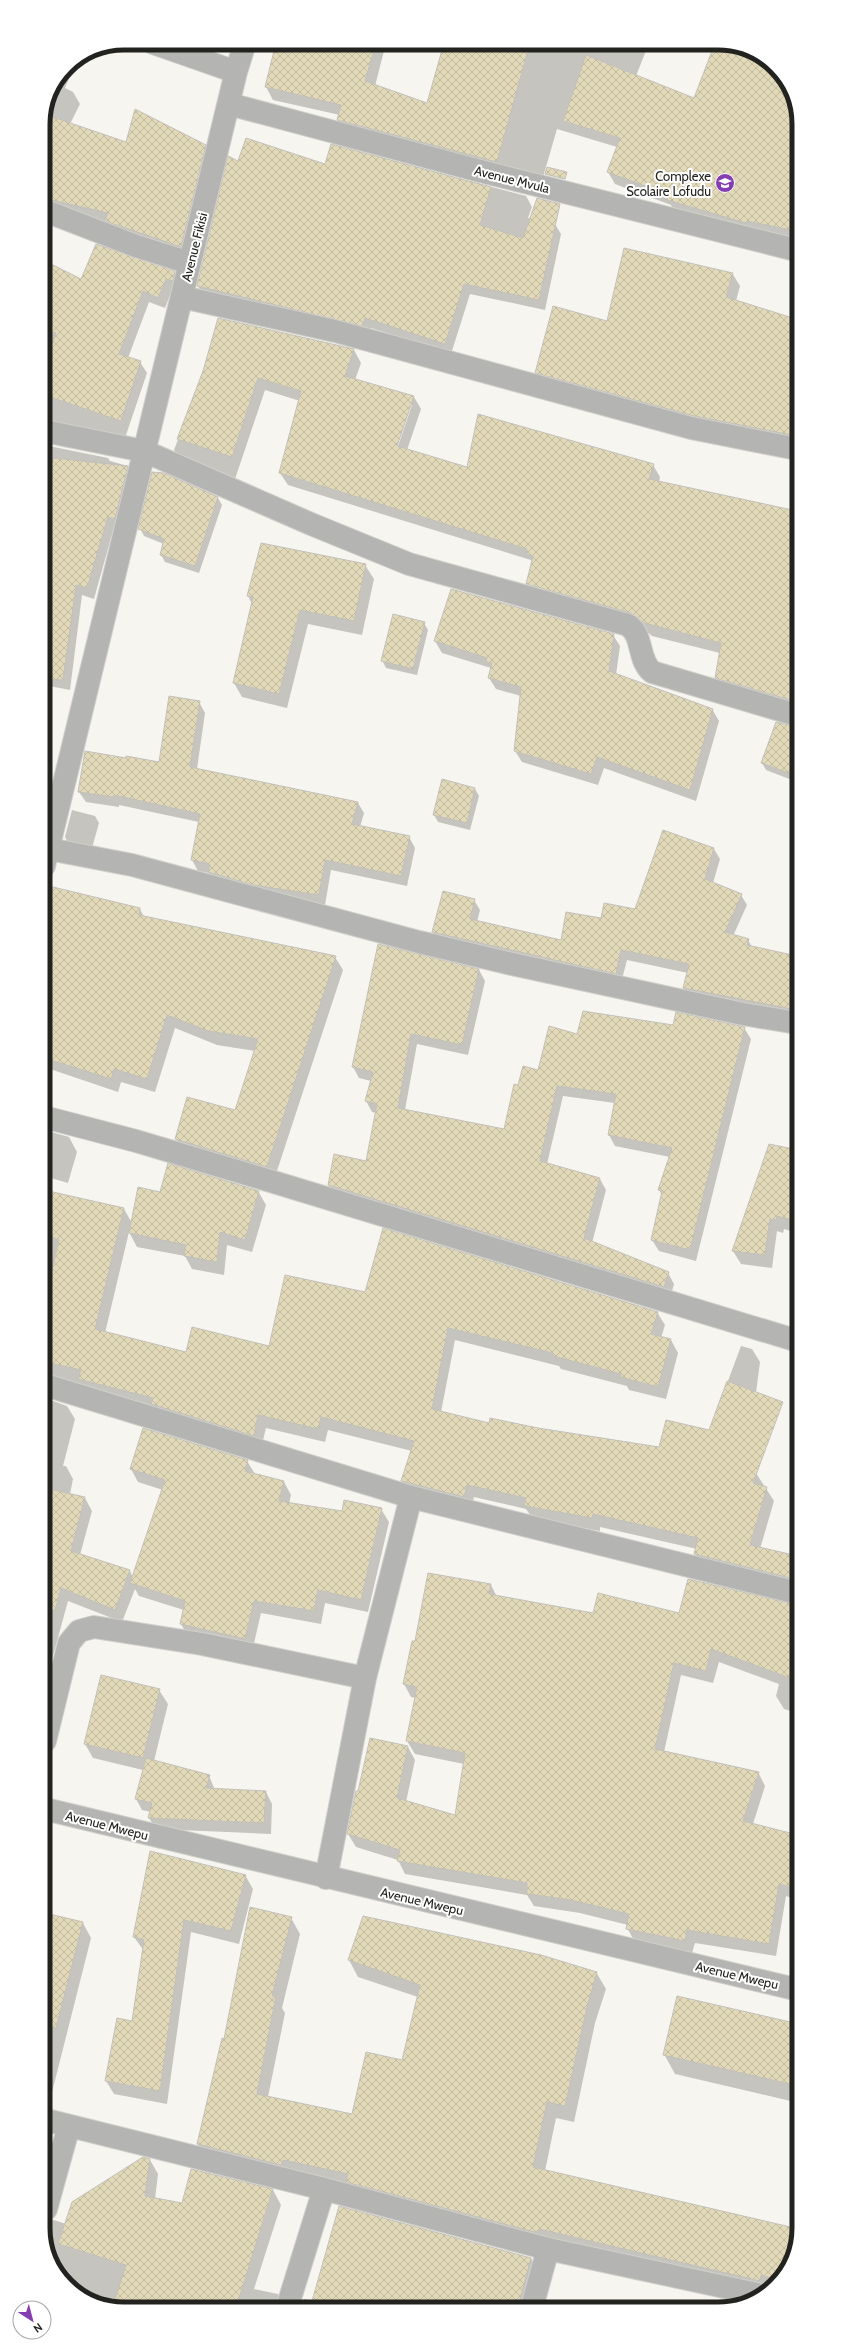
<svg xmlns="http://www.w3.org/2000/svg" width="842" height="2352" font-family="Cabin,sans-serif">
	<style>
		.shadow { fill: #0003; fill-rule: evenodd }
		.building { fill: url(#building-cross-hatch); stroke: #c2c0ba }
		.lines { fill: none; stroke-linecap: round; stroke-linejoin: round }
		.minor-casing { stroke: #d1cfca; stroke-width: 24 }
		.minor { stroke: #b4b5b2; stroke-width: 22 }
		.labels { text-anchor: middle; stroke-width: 4; stroke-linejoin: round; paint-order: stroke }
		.poi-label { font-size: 13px; fill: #22221f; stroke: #fff; text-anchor: end }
		.street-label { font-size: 13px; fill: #22221f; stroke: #fff }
		.rim { fill: none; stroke: #22221f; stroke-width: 5 }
	</style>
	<defs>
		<pattern id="building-cross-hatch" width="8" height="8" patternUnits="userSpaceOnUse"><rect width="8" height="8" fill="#e2d9b9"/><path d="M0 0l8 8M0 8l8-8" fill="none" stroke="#c2ba9f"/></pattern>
	</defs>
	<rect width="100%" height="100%" fill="#f7f5ef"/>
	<path class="shadow" d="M277,43H386L375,86L428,104L456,43H649L636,76L694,99L723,43L767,60L796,103V241L675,213L671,205L615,184L608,172L617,147L557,129L541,184L346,132L338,120L340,115L273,100L266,87Z
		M77,60L65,88L73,92L80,104L70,124L126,143L205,145L212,158L188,259L43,210V119L49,93L67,67Z
		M331,145L526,196L532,207L528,218L555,224L561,234L545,310L470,294L451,354L371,328L368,336L204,297L198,286L239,163L326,165Z
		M43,261L81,280L174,272L181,284L172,290L165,308L149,302L128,358L140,362L147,373L123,444L44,434Z
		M732,273L740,286L736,301L796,320L797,448L543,385L536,372L608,322Z
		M219,319L354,350L361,363L355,380L414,397L421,409L407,450L467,468L653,465L660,477L659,482L797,512V711L723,690L716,677L720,653L652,636L639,625L535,596L528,584L532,564L531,560L288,485L280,473L300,401L265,390L233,485L181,462L174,450L204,371ZM410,405H412L396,452L395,451Z
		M44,445L108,458L110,461L128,466L134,477L121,530L114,527L94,599L82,595L70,690L44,685Z
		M218,498L222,505L199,573L165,562L161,555L164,544L144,536L140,528Z
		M365,565L374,579L362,635L308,624L287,708L242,697L234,683L252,604L248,596Z
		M424,623L428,630L417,675L386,668L382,660Z
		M613,635L620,646L616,675L712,709L719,721L696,801L604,768L598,785L522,762L515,751L521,696L496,689L489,678L491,668L442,653L435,641Z
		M199,702L205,713L197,769L358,803L364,813L360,827L409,837L415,848L407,886L331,870L325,905L260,895L215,883L209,873L198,871L192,860L199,822L119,805V807L86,802L79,792L160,763Z
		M776,723L797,727V782L766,770L762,763Z
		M475,789L479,796L470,830L438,822L434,815Z
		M44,803L54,817L44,846Z
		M72,810L95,816L99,823L92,848L69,844L65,837Z
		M714,849L720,859L713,883L741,895L747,905L733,936L748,940L752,947L797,957V1019L690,998L684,988L688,973L627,960L621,983L439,942L433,932L474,900L480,910L477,922L561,941L602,919L636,911Z
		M44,886L140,909L144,917L335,957L343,970L274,1180L184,1153L176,1139L187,1098L236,1111L255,1051L217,1045L175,1028L155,1092L121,1082L118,1092L44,1067Z
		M479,970L485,981L468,1055L417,1044L405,1110L505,1130L518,1086L539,1072L578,1035L673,1026L744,1028L751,1039L696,1261L659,1251L652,1240L662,1195L659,1190L670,1157L615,1146L609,1135L615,1103L563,1096L547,1164L600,1179L606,1190L592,1243L668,1273L674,1284L670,1298L335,1196L329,1185L367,1162L376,1113L372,1112L366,1101L371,1081L359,1078L353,1067Z
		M797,1065V1090L792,1081Z
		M44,1130L69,1137L77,1152L68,1183L44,1176Z
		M798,1155V1233L784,1229L783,1233L777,1231L772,1268L741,1264L733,1251Z
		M45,1191L124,1209L132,1223L161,1193L258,1191L266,1205L252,1252L227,1245L224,1275L192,1269L185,1256L137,1247L129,1232L105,1333L186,1353L270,1347L366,1293L657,1312L665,1325L661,1338L671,1340L678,1353L666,1399L629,1390L627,1386L561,1369L559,1366L455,1340L441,1412L489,1424L538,1429L659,1448L709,1432L741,1346L752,1349L760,1362L746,1470L756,1473L774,1501L760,1549L798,1557V1591L703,1567L695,1554L697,1549L600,1527V1531L533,1519L526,1509L474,1497L471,1510L410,1494L403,1481L412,1451L328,1430L325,1442L266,1428L261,1448L45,1388V1306L53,1270L45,1269Z
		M45,1398L67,1406L75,1419L63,1466H66L73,1479L70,1494L85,1498L92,1511L80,1555L130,1571L133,1578L163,1490L138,1482L131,1469L247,1461L255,1474L284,1482L291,1495L289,1504L343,1512L381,1509L389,1522L368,1612L325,1603L321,1624L261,1613L252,1652L188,1637L181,1624L184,1610L139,1596L135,1589L122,1622L68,1601L45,1685Z
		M491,1585L497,1597L593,1614L679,1615L798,1605V1713L784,1709L776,1696L779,1684L719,1662L713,1683L681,1675L664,1752L758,1772L765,1786L753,1824L798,1836L799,1900L786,1896L776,1956L695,1943L692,1953L635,1942L627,1928L628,1925L580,1913L534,1906L527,1895L405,1874L398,1860L356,1847L348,1834L359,1793L408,1747L415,1760L406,1802L455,1817L464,1764L415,1754L407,1741L416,1698L411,1697L404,1684L413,1642H416Z
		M159,1690L168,1704L154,1761L209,1776L215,1790L266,1792L272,1804L271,1834L156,1829L149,1818L151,1812L142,1810L136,1799L143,1770L93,1758L85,1744Z
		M245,1875L253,1889L239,1944L191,1932L167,2104L114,2094L106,2081L133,2022L144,1951L134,1937Z
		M45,1914L83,1923L91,1938L47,2112Z
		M291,1918L300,1934L282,2008L285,2013L268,2097L353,2115L403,2061L418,1997L358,1977L349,1960L364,1918L596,1972L606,1989L595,2023L574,2122L556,2118L545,2171L798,2231L782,2277L757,2294L207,2161L198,2144L223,2040H225Z
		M799,2026V2103L675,2074L664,2054Z
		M150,2160L158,2174L155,2199L183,2205L191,2170L273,2190L281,2205L254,2289L278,2294L286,2308L119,2309L71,2289L46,2249V2221L54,2220L66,2224Z
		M531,2258L539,2273L530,2307L300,2308L304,2299L313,2301Z"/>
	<path class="building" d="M276,43H376L365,81L427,103L444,43H530L497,162L337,120L341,105L265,87Z
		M715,43H723L767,60L796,103V231L747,221L746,223L667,200L669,195L607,172L620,138L563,121L586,55L694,98Z
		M135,109L206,145L181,247L105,221L108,213L43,198L44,114L126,142Z
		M246,138L325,164L331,144L491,187L480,225L523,238L537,198L560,204L539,300L464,284L445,344L365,318L362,326L197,286L228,156L238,161Z
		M547,167L567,172L565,179L545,174Z
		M96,244L175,271L173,281L166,279L158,298L143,291L119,354L141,361L121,421L44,395L43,370L56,333L43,330V260L81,279Z
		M624,248L733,273L726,297L796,319L797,436L694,416L535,373L553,306L607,321Z
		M218,318L354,349L345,376L414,396L397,446L467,467L478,414L654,464L649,479L797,511V702L715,678L721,643L644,623L631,613L526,584L533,556L526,554L527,549L279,473L301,391L258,378L232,457L177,439L203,371Z
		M53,458L128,466L115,519L108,517L87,588L76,585L63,680L44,679V541Z
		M152,472L164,473L218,497L195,566L160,555L164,539L138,529Z
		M261,543L366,564L354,621L300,610L279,694L233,683L253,597L247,596Z
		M451,589L614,634L609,671L713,709L690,790L597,757L591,774L514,751L521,687L488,678L492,663L486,662L487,658L434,641Z
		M393,614L425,622L413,669L381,661Z
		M169,696L200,701L190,767L358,802L352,824L410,836L401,876L325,860L319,895L253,885L208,872L210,864L191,860L200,814L114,795L113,797L78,792L85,751L126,758V756L159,762Z
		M776,722L797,727V776L761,763Z
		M442,779L475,788L467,823L433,815Z
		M663,830L714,848L705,879L742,894L725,932L749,939L747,945L797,956V1010L683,988L689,964L621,950L616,974L432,932L443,891L475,899L470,919L561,940L566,912L601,918L604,903L635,909Z
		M53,887L140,908L139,915L336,956L267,1167L175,1139L187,1097L235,1110L258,1039L208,1031L167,1015L147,1079L114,1069L111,1079L44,1058V924Z
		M378,944L479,969L462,1045L411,1034L398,1108L504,1129L514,1084L518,1085L523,1066L538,1070L549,1026L577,1034L583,1011L673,1025L676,1012L745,1027L690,1250L651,1240L662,1191L658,1190L672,1148L608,1135L616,1094L557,1086L540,1161L600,1178L584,1238L669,1272L664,1287L328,1185L334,1154L366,1161L377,1104L365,1101L373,1072L352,1067Z
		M769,1144L798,1150V1222L777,1216L776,1220L770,1219L765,1255L732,1251Z
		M168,1163L259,1191L245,1240L220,1232L217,1262L184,1256L186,1245L129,1233L138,1187L160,1192Z
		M44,1190L124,1208L95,1329L186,1352L192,1327L269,1346L285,1275L365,1292L383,1228L658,1312L651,1334L671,1339L658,1387L620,1377L621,1374L553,1356V1353L448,1328L432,1409L489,1423L490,1418L538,1428L659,1447L666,1420L709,1430L727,1381L783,1402L753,1483L767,1487L750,1545L798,1556V1580L694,1554L698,1538L593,1514L592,1518L524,1506L526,1498L467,1485L464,1497L401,1481L414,1441L321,1417L318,1429L258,1415L254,1436L151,1404L153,1398L78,1379L81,1370L45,1362V1301L59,1240L45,1235Z
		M143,1428L248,1460L245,1471L284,1481L279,1501L342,1511L344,1500L382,1508L361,1600L318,1590L314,1611L254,1601L245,1639L180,1624L185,1601L130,1583L165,1480L130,1469Z
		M45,1488L85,1497L71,1551L130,1570L115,1610L61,1588L55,1611L45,1609Z
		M428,1573L491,1584L489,1594L593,1613L598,1593L679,1613L688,1579L798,1605V1681L711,1649L706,1671L674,1663L655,1749L759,1772L743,1821L798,1835L799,1889L779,1884L769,1944L687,1930L685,1941L626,1929L629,1914L571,1900L527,1894V1883L397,1861L400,1850L347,1834L356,1791H358L370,1738L408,1746L397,1798L455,1815L465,1753L406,1741L417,1687L403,1684L412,1641H415Z
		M101,1675L160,1689L143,1758L84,1744Z
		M146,1758L210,1775L206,1788L266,1791L264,1823L148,1818L152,1803L135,1799Z
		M150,1851L246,1875L231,1931L184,1920L160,2091L105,2081L117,2018L132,2021L144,1940L133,1937Z
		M250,1907L292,1917L272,1996H276L257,2094L352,2114L366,2052L402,2060L420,1985L348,1960L363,1916L541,1955L597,1972L587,2007L565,2106L547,2102L533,2167L799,2229L782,2277L778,2280L761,2275L760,2281L539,2229L538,2233L346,2182L348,2174L283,2160L281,2165L197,2144L222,2038L224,2039Z
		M45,1913L83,1922L56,2028L46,2026Z
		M677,1996L799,2024V2086L663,2055Z
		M143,2157L150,2159L145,2196L182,2203L191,2169L273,2189L236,2308L119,2309L113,2306L126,2265L58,2244L72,2202Z
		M339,2206L531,2258L518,2307H498L467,2299L464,2307L310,2308Z"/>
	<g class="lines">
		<g class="minor-casing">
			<path id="minor" d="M153,43L236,72
				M229,104L480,171L796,250
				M43,210L136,246L190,263
				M182,297L335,331L691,428L797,449
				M44,431L144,451L311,524L409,564L628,625C644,636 637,659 652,672L797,715
				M49,849L132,865L419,942L512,964L743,1014L797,1023
				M44,866L236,72L245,43
				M44,1117L136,1141L267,1180L798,1341
				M45,1385L411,1497L798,1593
				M45,1741L69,1643L79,1631L94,1627L202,1644L365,1678
				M45,1809L799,1990
				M326,1878L365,1678L411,1497
				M46,2120L324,2189L548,2249L757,2294
				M46,2209L69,2126
				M532,2307L548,2249
				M287,2308L324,2189"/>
		</g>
		<use href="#minor" class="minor"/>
	</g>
	<defs>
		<g id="school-disc" transform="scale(1)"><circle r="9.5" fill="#843eb1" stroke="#fff"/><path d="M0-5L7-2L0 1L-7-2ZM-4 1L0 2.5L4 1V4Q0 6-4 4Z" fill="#fff"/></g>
	</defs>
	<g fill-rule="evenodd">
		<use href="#school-disc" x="725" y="183"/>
	</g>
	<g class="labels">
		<g class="poi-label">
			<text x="711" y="181">Complexe<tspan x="711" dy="15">Scolaire Lofudu</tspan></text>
		</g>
		<g class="street-label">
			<text transform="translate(512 179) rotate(14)" y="5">Avenue Mvula</text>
			<text transform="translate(194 247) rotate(-76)" y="5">Avenue Fikisi</text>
			<text transform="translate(107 1825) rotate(14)" y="5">Avenue Mwepu</text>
			<text transform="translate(422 1901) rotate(13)" y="5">Avenue Mwepu</text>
			<text transform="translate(737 1975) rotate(13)" y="5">Avenue Mwepu</text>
		</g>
	</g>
	<path d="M0 0H842V2352H0ZM124 50H718A74 74 0 0 1 792 124V2228A74 74 0 0 1 718 2302H124A74 74 0 0 1 50 2228V124A74 74 0 0 1 124 50Z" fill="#fff" fill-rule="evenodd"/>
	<path class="rim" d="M124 50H718A74 74 0 0 1 792 124V2228A74 74 0 0 1 718 2302H124A74 74 0 0 1 50 2228V124A74 74 0 0 1 124 50Z"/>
	<g transform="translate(32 2320) rotate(144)"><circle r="19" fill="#ffffff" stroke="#a7a7a5"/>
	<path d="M0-3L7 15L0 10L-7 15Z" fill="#843eb1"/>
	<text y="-6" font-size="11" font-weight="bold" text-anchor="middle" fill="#22221f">N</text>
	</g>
</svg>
